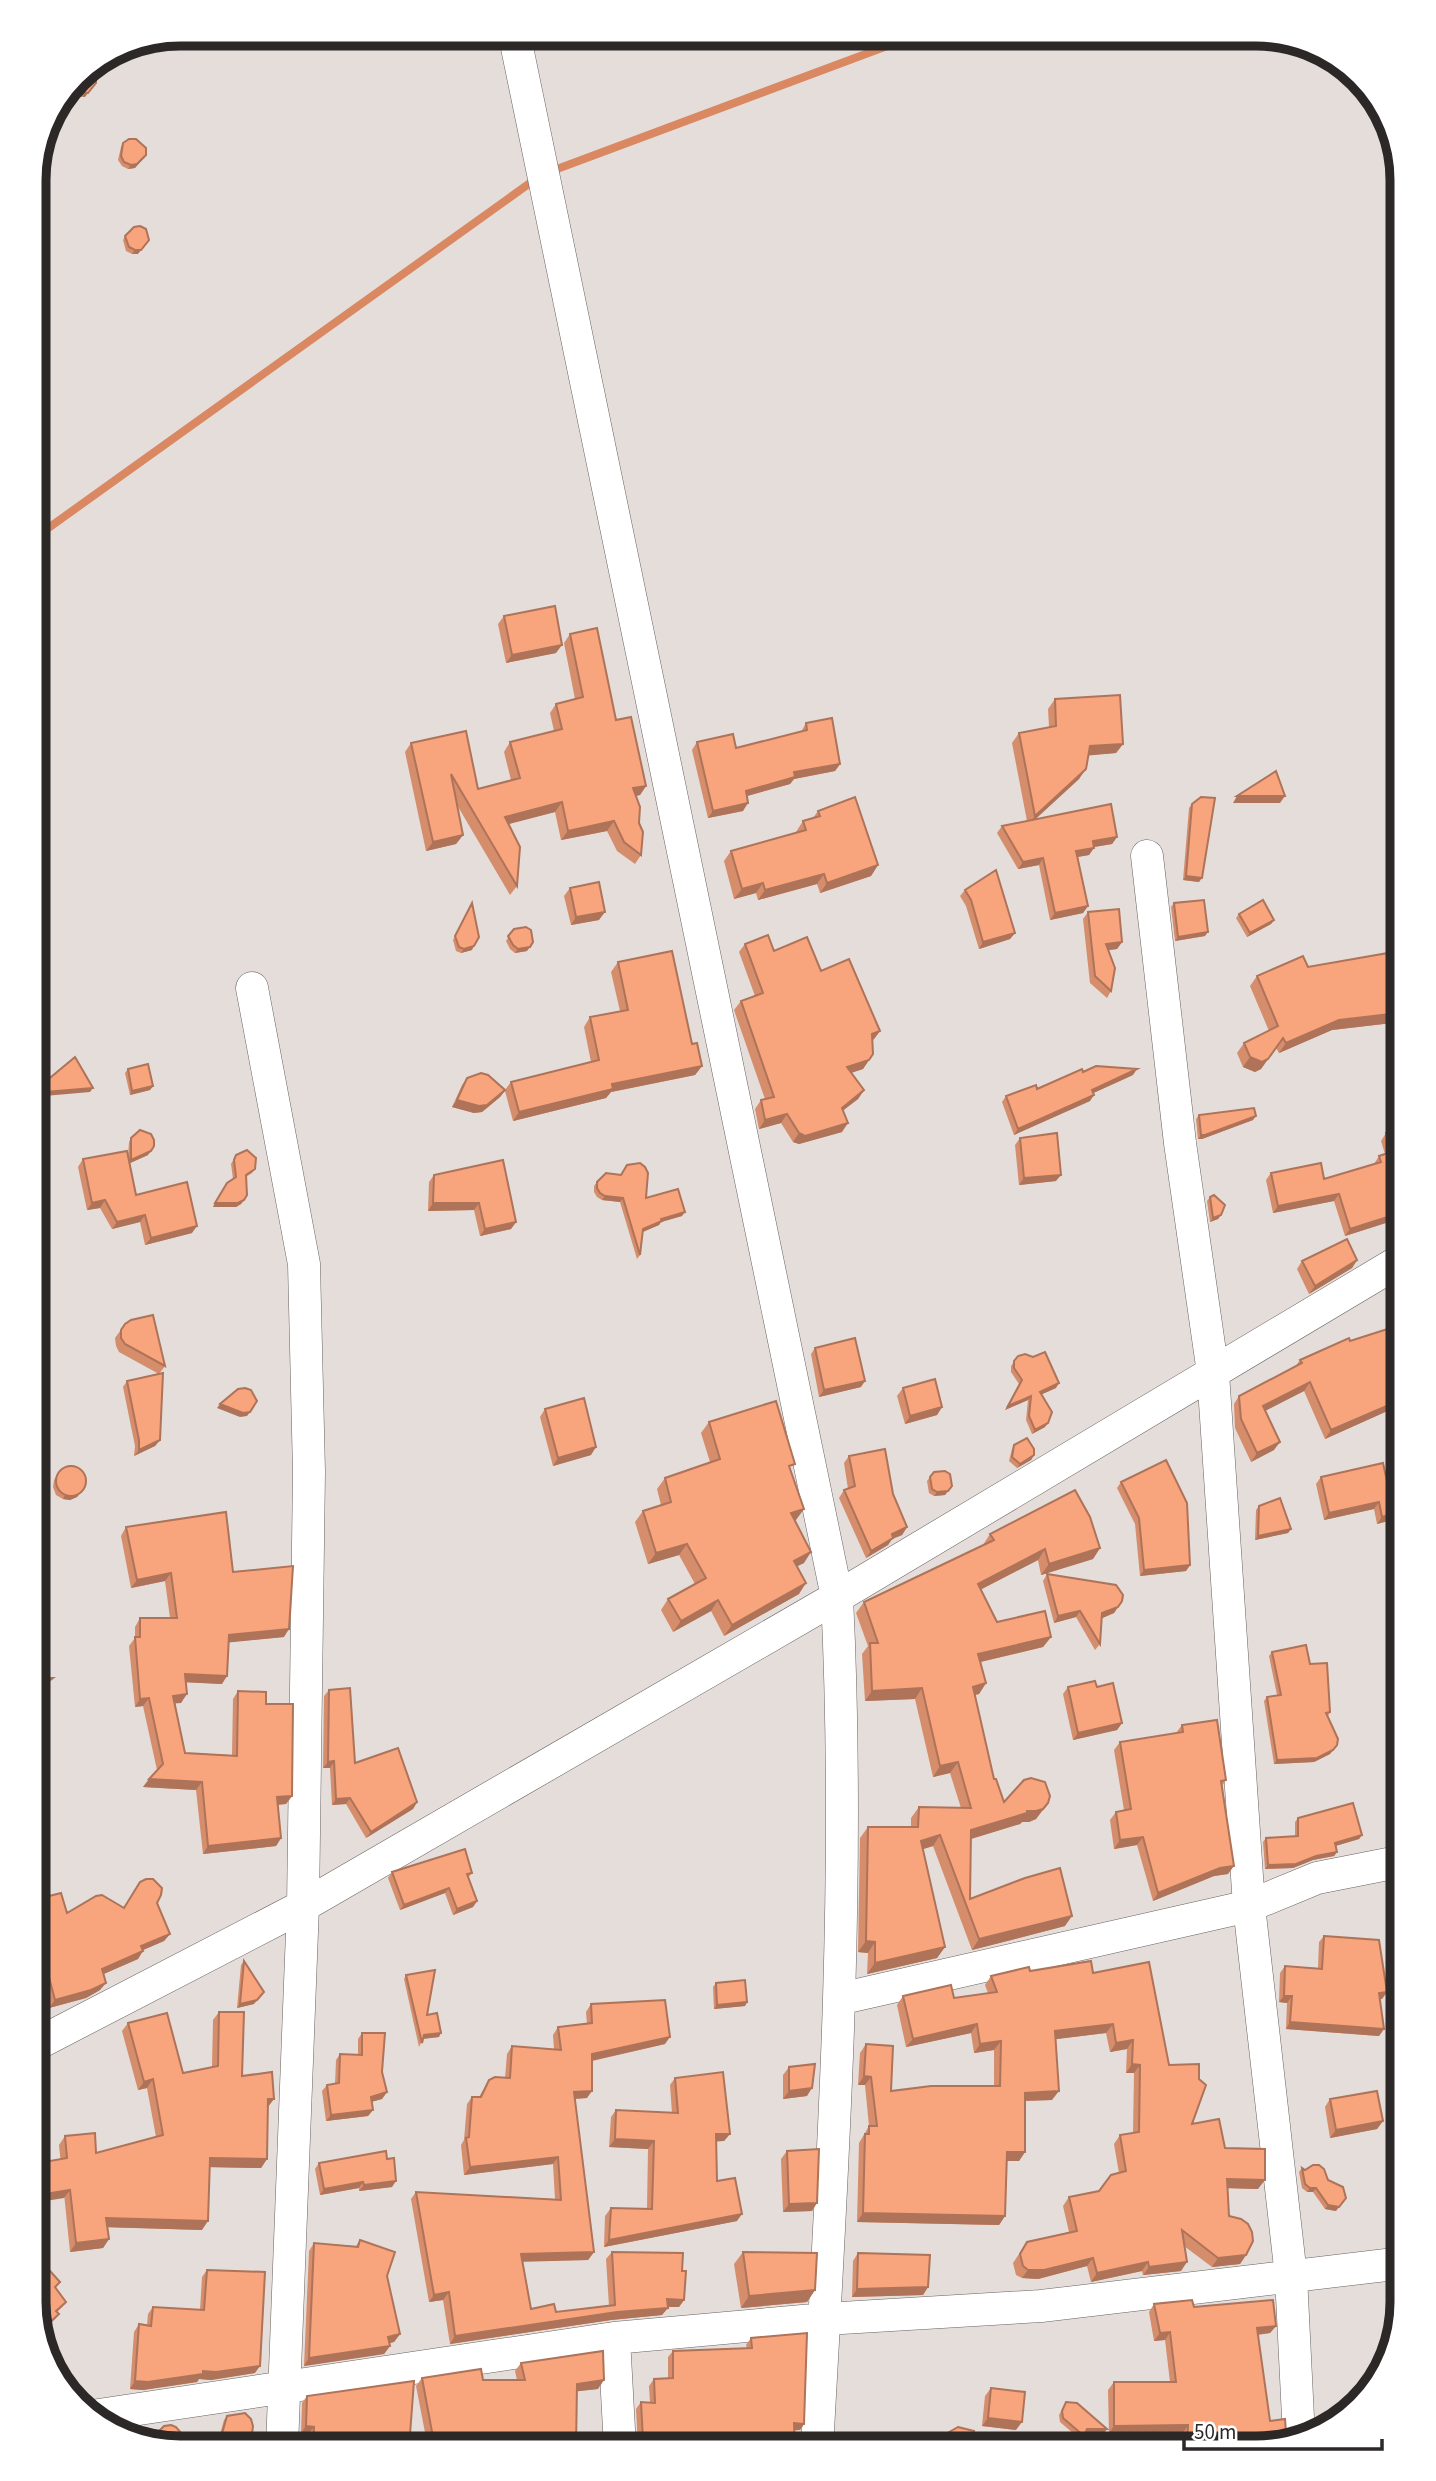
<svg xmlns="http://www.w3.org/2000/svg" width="1436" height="2481" font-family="'Source Sans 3',sans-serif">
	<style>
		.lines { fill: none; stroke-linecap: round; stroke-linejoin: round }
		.stream { stroke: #d98861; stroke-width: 8 }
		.minor-casing { stroke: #686260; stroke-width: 33 }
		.minor { stroke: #fff; stroke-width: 32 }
		.wall { fill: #d58d6c }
		.shaded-wall { fill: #ae7358 }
		.building { fill: #f8a47d; stroke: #ae7358; stroke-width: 2 }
		.rim { fill: none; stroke: #2b2827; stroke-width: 9 }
	</style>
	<rect width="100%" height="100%" fill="#e4ddda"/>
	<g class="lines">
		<path class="stream" d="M549,172L922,33
			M33,539L537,178"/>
		<g class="minor-casing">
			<path id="minor" d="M514,33L837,1597C851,1880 833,2165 817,2448
				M1147,856L1180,1143L1213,1373L1249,1906L1291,2276L1299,2438
				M252,988L304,1264L309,1472L303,1906L282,2447
				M839,1999L1249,1906L1317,1878L1403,1861
				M33,2046L303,1906L837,1597L1403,1259
				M614,2338L620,2448
				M92,2416L614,2338L825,2319L1041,2306L1403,2263"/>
		</g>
		<use href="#minor" class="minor"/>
	</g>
	<path class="wall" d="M77,76L85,97L72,95L69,87Z
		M123,143L146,155L135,168L128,169L122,166L118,160L121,147Z
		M125,236L138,254H132L126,251L123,240Z
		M504,616L556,653L506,663L498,624Z
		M570,634L616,720L646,786L640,795L636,796L641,855L635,864L617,851L607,831L561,840L555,812L508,824L517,886L510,895L457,805L463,835L456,844L426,851L405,752L411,743L478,789L511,780L504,752L510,742L554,731L550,713L556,704L575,699L564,643Z
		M1055,699L1123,744L1116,753L1089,755L1079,779L1035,819L1117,837L1112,844L1094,847L1089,855L1078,857L1088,906L1083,913L1050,920L1039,865L1018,869L997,833L1002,826L1027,821L1012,743L1019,733L1049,727L1048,709Z
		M806,723L840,764L835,771L794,779L790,784L747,796L743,811L708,818L692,750L697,742L736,748L801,732Z
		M1192,804L1199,882L1183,880L1189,808Z
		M818,811L878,865L871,876L820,893L817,884L758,900L756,893L734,899L724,861L731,851L797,833L796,832L803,821L813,818Z
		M570,888L599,920L571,925L564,896Z
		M965,890L1015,933L1010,939L979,949L966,906L960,896Z
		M472,903V950L461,953L456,951L453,940Z
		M1174,903L1205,936L1175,941L1171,907Z
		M1088,912L1122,942L1117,949L1109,950L1111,991L1107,998L1090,983L1083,919Z
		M1239,914L1274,920L1271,924L1247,937L1236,918Z
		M514,929L527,951L515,953L510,949L506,941Z
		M745,944L774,951L821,971L880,1031L874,1039L873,1040V1054L863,1069L851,1073L864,1090L858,1099L843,1110L842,1132L799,1144L793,1142L781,1123L759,1129L755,1109L761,1100L765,1099L734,1010L741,1001L755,996L739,952Z
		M618,962L692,1044L702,1066L695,1075L611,1092L606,1098L513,1121L505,1091L500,1097L482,1112L474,1113L452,1107L462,1085L467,1078L505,1090L511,1082L591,1062L584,1027L590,1017L620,1011L611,972Z
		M1308,967L1399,1013L1392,1023L1332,1030L1279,1053L1276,1048L1261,1069L1255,1072L1243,1067L1237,1053L1244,1043L1269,1031L1250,986L1257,976Z
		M1403,1011V1090L1395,1021Z
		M128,1069L153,1086L150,1090L130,1095L125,1073Z
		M1133,1075L1093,1093L1090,1101L1014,1135L1002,1102L1006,1096L1037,1089Z
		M1199,1115L1253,1120L1202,1139H1198L1196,1119Z
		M1403,1128L1393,1202L1397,1214L1392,1221L1345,1236L1334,1201L1273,1213L1266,1180L1271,1173L1324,1179L1374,1164L1379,1156L1385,1154L1381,1141L1386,1133Z
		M131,1138L148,1155L130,1163L136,1195L192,1233L145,1245L140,1222L112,1229L100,1208L87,1210L78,1167L83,1159L128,1156L129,1142Z
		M1020,1138L1056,1181L1019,1185L1015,1145Z
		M236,1155L255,1169L252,1173L246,1177L244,1200L241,1204L236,1207H213L227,1183L233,1179L231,1164Z
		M434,1175L516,1222L511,1229L480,1236L474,1210L428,1211L429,1182Z
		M597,1182L646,1198L682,1216L661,1222L659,1225L643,1232L640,1255L637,1259L620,1202L602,1200L597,1197L594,1192V1186Z
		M1210,1197L1221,1215L1218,1219L1210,1222L1207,1201Z
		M1357,1260L1352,1268L1309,1294L1297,1269L1302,1261Z
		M1401,1294L1403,1404L1325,1439L1304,1391L1265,1411L1274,1450L1251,1462L1235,1428L1234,1404L1239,1396L1295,1367L1300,1360L1392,1327L1388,1313L1390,1307L1396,1298Z
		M125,1324L165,1366L159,1374L119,1352L116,1346L115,1338Z
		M815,1348L861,1387L819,1397L811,1354Z
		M1018,1356L1056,1388L1042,1394L1045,1427L1032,1434L1026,1420L1028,1400L1005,1410L1019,1384L1011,1372V1366Z
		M127,1381L160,1440L155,1446L134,1456L135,1446L123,1387Z
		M903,1388L942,1407L937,1415L905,1424L897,1396Z
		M545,1409L591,1455L553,1466L540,1417Z
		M709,1422L791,1470L796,1520H795L804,1563L797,1566L799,1594L724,1636L711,1611L673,1632L661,1610L668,1599L695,1584L679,1555L648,1564L635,1522L643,1511L661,1505L657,1489L665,1478L710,1462L701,1433Z
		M1014,1445L1034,1455L1031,1460L1017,1468L1009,1461L1012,1449Z
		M849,1456L893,1494L907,1527L902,1535L892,1539L888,1545L866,1558L839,1498L844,1490L848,1489L844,1463Z
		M61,1469L85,1487L77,1497L70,1500L63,1499L56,1495L53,1487L54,1480Z
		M934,1472L952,1486L945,1495L934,1496L929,1493L927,1481Z
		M1321,1477L1389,1490L1403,1486V1517L1377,1524L1374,1509L1324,1520L1316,1484Z
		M1121,1482L1190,1565L1186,1571L1140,1576L1135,1524L1117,1488Z
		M1259,1506L1291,1529L1288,1533L1255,1540L1256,1510Z
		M126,1527L233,1572L284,1637L229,1642L222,1684L186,1682L181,1703H175L185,1753L232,1755L233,1699L238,1691L266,1704L292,1796L286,1804L278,1805L281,1838L276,1846L203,1854L196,1790L143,1787L157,1770L143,1706L135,1707L129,1646L135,1638V1627L140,1618H170L165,1581L131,1588L121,1536Z
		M990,1534L1100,1548L1093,1559L1041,1575L1038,1560L980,1590L997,1622L1051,1637L1043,1647L981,1662L986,1683L979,1694L975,1695L994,1779L1004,1802L1048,1803L1036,1819L1029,1822H1022L1020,1824L971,1839L970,1899L1065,1926L972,1950L933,1846L923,1849L945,1947L937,1958L867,1974L868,1953L858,1952L860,1838L868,1827H911V1818L919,1807L961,1808L950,1773L933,1777L915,1699L865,1701L862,1654L868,1646L856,1613L864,1602L983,1545Z
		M33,1558L37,1602L34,1606L33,1605Z
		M1047,1574L1122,1601L1114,1613L1102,1618L1100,1644L1095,1650L1076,1617L1054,1623L1043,1581Z
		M1401,1631H1403V1668L1396,1639Z
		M1272,1652L1310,1664L1330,1712L1328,1716L1337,1745L1330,1754L1314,1762L1274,1764L1264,1701L1267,1697L1277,1695L1269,1656Z
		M1068,1687H1097L1122,1723L1117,1730L1073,1740L1063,1694Z
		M329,1690L355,1763L417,1802L413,1809L366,1838L346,1804L332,1805L330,1768H323L324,1696Z
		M1182,1725L1226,1780L1222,1786L1228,1874L1214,1876L1153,1901L1137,1845L1114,1849L1110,1820L1116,1812L1124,1810L1114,1750L1120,1742L1176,1733Z
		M1298,1818L1362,1835L1359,1839L1335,1846L1337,1852L1334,1856L1313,1860L1293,1868L1265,1869L1263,1842L1266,1838L1295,1836V1822Z
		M392,1872L472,1873L468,1878L477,1901L473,1907L453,1915L445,1893L400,1910L388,1878Z
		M33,1900L67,1913L123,1908L157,1903L170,1934L164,1941L143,1950L138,1959L103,1974L100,1990L86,1998L49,2008L33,1945Z
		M1324,1936L1387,1992L1382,1999H1380L1384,2029L1379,2036L1286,2029L1287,2003L1279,2002L1280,1973L1285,1966L1318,1968L1319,1942Z
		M244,1961L254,2004L237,2008L241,1965Z
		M1030,1971L1093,1973L1169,2065L1192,2124L1225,2148L1258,2189L1228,2188L1229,2216L1246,2255L1240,2264L1212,2267L1184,2246L1181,2271L1143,2275L1142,2271L1091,2282L1087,2266L1038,2279L1022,2278L1016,2275L1013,2263L1027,2242L1069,2232L1063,2206L1069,2197L1099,2191L1119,2173L1114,2144L1120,2135L1133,2133L1134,2073H1126L1127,2049L1110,2052L1106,2033L1056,2039L1052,2100L1025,2101V2152L1019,2161H1007L1005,2216L999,2225L857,2222L859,2143L869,2126L865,2085H858L860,2053L866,2044L891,2091L994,2086V2050L974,2053L971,2033L906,2047L897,2005L903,1996L954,1998L988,1993L985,1985L991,1976Z
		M406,1975L439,2037L423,2039L419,2047L404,1979Z
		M716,1983L747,2002L745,2006L714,2009L713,1987Z
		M591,2004L665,2044L592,2061L587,2098L575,2099L594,2252L588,2260L523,2261L531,2309L556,2312L609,2306L606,2259L612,2252L682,2271L684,2300L679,2307H668L662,2315L611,2320L450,2344L443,2300L429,2302L411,2199L416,2192L555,2199L553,2164L464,2175L461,2145L464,2140L467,2104L472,2097H479L489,2080L505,2078L507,2054L512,2046L554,2049L553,2035L558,2027L587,2024L586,2012Z
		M219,2012L242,2076L268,2107L267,2159L261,2168L209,2167L202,2230L107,2227L109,2239L103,2248L70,2252L59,2145L65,2136L96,2153L156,2137L147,2088L138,2090L122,2031L128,2023L183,2073L212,2067L213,2020Z
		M362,2033L382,2072L387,2092L382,2099L371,2102L373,2110L368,2116L326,2121L322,2091L327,2085L335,2084L336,2060L340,2054L358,2055V2039Z
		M789,2067L807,2096L783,2099V2075Z
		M675,2078L730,2134L724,2141H716L717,2181L737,2221L604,2247L605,2216L611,2208L647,2209L648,2149L609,2147L611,2117L616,2110L672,2113L670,2085Z
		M1330,2099L1383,2121L1377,2129L1330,2138L1325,2107Z
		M787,2151L812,2211L783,2212L781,2159Z
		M319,2163L392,2187L359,2191V2188L320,2195L315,2169Z
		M1302,2168L1336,2211L1325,2209L1313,2192H1307L1302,2188L1299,2172Z
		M360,2240L387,2276L400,2334L394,2342L389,2343L390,2346L384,2354L304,2366L309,2251L314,2243L356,2246Z
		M743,2252L815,2290L807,2302L741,2308L734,2264Z
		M858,2253L928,2287L923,2295L852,2297L853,2261Z
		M207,2270L255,2373L211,2380L199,2379L197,2382L143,2390L130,2389L134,2332L139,2324L147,2325L148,2314L153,2307L200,2310L202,2277Z
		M60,2282L55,2288L63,2306L57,2312L56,2318L42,2332L40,2330L33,2301Z
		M1154,2304L1194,2307L1276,2326L1270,2333L1258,2335L1256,2448H1182L1183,2433H1109L1108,2390L1114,2382H1170L1165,2340L1154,2341L1149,2312Z
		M751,2338L804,2424L800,2430L638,2447L636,2409L641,2402L650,2403L649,2386L654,2379L668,2378V2357L673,2351L747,2348L746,2345Z
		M521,2363L598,2389L577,2391L576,2448H428L416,2386L422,2378L517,2380L515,2371Z
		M991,2388L1016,2430L982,2426L985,2396Z
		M307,2396L409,2448L309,2447V2433H301L302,2403Z
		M1066,2402L1107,2429L1104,2433H1085L1081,2440L1060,2422L1059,2415Z
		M227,2416L249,2438L244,2444L236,2446L218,2441L224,2420Z
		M946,2434L969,2448H942L941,2444L943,2438Z"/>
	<path class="shaded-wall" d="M96,83L85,97L72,95L75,91Z
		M146,155L135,168L128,169L131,165Z
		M149,240L138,254H132L135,250Z
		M562,645L556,653L506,663L512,655Z
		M1123,744L1116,753L1083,756L1090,746Z
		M840,764L835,771L794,779L790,784L740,798L746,791L794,772Z
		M1086,769L1079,779L1028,826L1035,816Z
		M646,786L640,795L626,798L633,788Z
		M1237,796H1285L1280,803H1233Z
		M562,802L555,812L498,827L505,817Z
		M748,803L743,811L708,818L713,811Z
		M614,821L607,831L561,840L568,831Z
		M463,835L456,844L426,851L433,842Z
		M1117,837L1112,844L1088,848L1093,841Z
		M1094,848L1089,855L1071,858L1076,851Z
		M1043,858L1039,865L1018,869L1023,862Z
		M878,865L871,876L820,893L827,883Z
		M824,874L817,884L758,900L765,890Z
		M1186,876L1202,878L1199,882L1183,880Z
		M763,883L756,893L734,899L742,889Z
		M1088,906L1083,913L1050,920L1055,913Z
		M605,912L599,920L571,925L576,917Z
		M1274,920L1271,924L1247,937L1250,933Z
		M1208,932L1205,936L1175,941L1178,937Z
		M1015,933L1010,939L979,949L983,942Z
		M1122,942L1117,949L1101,951L1106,944Z
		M474,946L472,950L461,953L464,949Z
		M530,947L527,951L515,953L518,949Z
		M1399,1013L1392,1023L1332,1030L1279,1053L1286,1043L1339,1020Z
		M880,1031L874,1039L866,1043L872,1034Z
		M1250,1057L1268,1059L1261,1069L1255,1072L1243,1067Z
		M869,1060L863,1069L841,1076L847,1067Z
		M702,1066L695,1075L611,1092L606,1098L513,1121L519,1112L612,1084Z
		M1137,1069L1133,1075L1087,1096L1092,1090Z
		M153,1086L150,1090L130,1095L132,1091Z
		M93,1088L90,1092L33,1097V1093Z
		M505,1090L500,1097L482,1112L474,1113L452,1107L457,1100Z
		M864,1090L858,1099L836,1116L842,1108Z
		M1094,1095L1090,1101L1014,1135L1018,1129Z
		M787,1114L781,1123L759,1129L765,1120Z
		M1256,1116L1253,1120L1202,1139H1198L1201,1135Z
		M848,1123L842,1132L799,1144L793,1142L799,1133Z
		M151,1151L148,1155L128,1164L131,1160Z
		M1061,1175L1056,1181L1019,1185L1024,1178Z
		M1403,1193V1199L1386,1203L1391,1196Z
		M1339,1194L1334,1201L1273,1213L1278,1206Z
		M605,1196L623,1198L620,1202L602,1200Z
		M105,1200L100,1208L87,1210L92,1203Z
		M244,1200L241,1204L236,1207H213L215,1203Z
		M433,1203H479L474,1210L428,1211Z
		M685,1212L682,1216L661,1222L659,1225L640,1233L643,1229L661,1219Z
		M1397,1214L1392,1221L1345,1236L1350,1229Z
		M145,1215L140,1222L112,1229L117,1222Z
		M1221,1215L1218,1219L1210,1222L1213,1218Z
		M516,1222L511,1229L480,1236L485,1229Z
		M197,1226L192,1233L145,1245L151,1238Z
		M1357,1260L1352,1268L1309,1294L1315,1286Z
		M865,1381L861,1387L819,1397L824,1390Z
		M1310,1382L1304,1391L1257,1415L1263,1406Z
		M1059,1383L1056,1388L1038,1396L1040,1392Z
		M1031,1396L1028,1400L1005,1410L1008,1406Z
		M1403,1399V1404L1325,1439L1331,1430Z
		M220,1404L250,1412L247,1416L240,1417L217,1408Z
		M942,1407L937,1415L905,1424L910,1416Z
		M1048,1423L1045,1427L1032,1434L1035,1430Z
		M160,1440L155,1446L134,1456L139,1450Z
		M1280,1442L1274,1450L1251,1462L1257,1453Z
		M596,1447L591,1455L553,1466L558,1458Z
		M1034,1455L1031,1460L1017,1468L1020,1464Z
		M948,1491L945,1495L934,1496L937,1492Z
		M80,1493L77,1497L70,1500L63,1499L65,1495Z
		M1379,1502L1374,1509L1324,1520L1329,1513Z
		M804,1509L796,1520L783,1524L791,1513Z
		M1403,1511V1517L1377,1524L1382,1517Z
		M907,1527L902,1535L892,1539L888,1545L866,1558L871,1551L892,1534Z
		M1291,1529L1288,1533L1255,1540L1258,1536Z
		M687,1544L679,1555L648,1564L656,1553Z
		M1100,1548L1093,1559L1041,1575L1049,1564Z
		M1045,1549L1038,1560L970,1595L978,1584Z
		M811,1552L804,1563L786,1572L794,1561Z
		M1190,1565L1186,1571L1140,1576L1144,1570Z
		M171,1573L165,1581L131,1588L137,1580Z
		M806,1583L799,1594L724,1636L732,1625Z
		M718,1600L711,1611L673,1632L681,1621Z
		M1118,1607L1114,1613L1098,1620L1102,1613Z
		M1080,1611L1076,1617L1054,1623L1058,1616Z
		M289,1629L284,1637L224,1643L229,1635Z
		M1051,1637L1043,1647L971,1664L978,1654Z
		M185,1674L227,1676L222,1684L179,1682Z
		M986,1683L979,1694L965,1697L973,1687Z
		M922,1688L915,1699L865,1701L872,1691Z
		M33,1691H49L46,1695L36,1697L33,1696Z
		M187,1694L181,1703L167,1704L173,1696Z
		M149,1698L143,1706L135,1707L140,1699Z
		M1122,1723L1117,1730L1073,1740L1078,1733Z
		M1333,1750L1330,1754L1314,1762L1274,1764L1277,1760Z
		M334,1761L330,1768H323L328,1762Z
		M958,1762L950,1773L933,1777L940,1766Z
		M44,1779L41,1783L33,1787V1784Z
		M149,1779L202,1782L196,1790L143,1787Z
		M292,1796L286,1804L271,1805L277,1797Z
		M350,1798L346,1804L332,1805L336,1799Z
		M417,1802L413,1809L366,1838L371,1832Z
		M1048,1803L1036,1819L1029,1822H1022L1020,1824L964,1841L971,1830Z
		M940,1835L933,1846L914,1852L921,1841Z
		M1362,1835L1359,1839L1332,1847L1335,1843Z
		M1143,1837L1137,1845L1114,1849L1120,1840Z
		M281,1838L276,1846L203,1854L208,1846Z
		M1337,1852L1334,1856L1313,1860L1293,1868L1265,1869L1268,1865Z
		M1234,1866L1228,1874L1214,1876L1153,1901L1158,1893L1220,1868Z
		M449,1888L445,1893L400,1910L404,1905Z
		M477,1901L473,1907L453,1915L457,1909Z
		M1072,1916L1065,1926L972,1950L979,1939Z
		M170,1934L164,1941L136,1953L141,1946Z
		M866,1941L875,1942L868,1953L858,1952Z
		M945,1947L937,1958L867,1974L875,1963Z
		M143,1951L138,1959L97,1977L102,1969Z
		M106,1983L100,1990L86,1998L49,2008L55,2000Z
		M264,1992L254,2004L237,2008L240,2004Z
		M1387,1992L1382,1999L1374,2000L1379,1993Z
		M1284,1996H1292L1287,2003L1279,2002Z
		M747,2002L745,2006L714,2009L717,2005Z
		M1290,2022L1384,2029L1379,2036L1286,2029Z
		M977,2024L971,2033L906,2047L913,2039Z
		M1113,2024L1106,2033L1049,2040L1055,2031Z
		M441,2033L439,2037L421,2039L424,2035Z
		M670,2037L665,2044L586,2062L592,2054Z
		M1133,2040L1127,2049L1110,2052L1116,2043Z
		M1001,2041L994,2050L974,2053L980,2044Z
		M1132,2064L1140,2065L1134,2073H1126Z
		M864,2076L871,2077L865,2085H858Z
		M153,2079L147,2088L138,2090L144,2082Z
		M812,2088L807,2096L783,2099L789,2091Z
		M592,2091L587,2098L569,2099L574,2092Z
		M1059,2091L1052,2100L1019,2101L1025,2093Z
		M387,2092L382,2099L367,2103L371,2097Z
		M268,2099H274L268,2107L262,2108Z
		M373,2110L368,2116L326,2121L331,2115Z
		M1383,2121L1377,2129L1330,2138L1336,2130Z
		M716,2134H730L724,2141L710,2142Z
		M615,2139L654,2141L648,2149L609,2147Z
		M1007,2152H1025L1019,2161H1001Z
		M558,2157L553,2164L464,2175L470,2167Z
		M210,2158L267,2159L261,2168L204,2167Z
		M1227,2179L1265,2180L1258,2189L1221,2188Z
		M396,2181L392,2187L359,2191L364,2185Z
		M363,2182L359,2188L320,2195L324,2189Z
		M1310,2188H1316L1313,2192H1307Z
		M70,2190L64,2198L33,2203V2196Z
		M1346,2198L1336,2211L1325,2209L1328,2205Z
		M817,2203L812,2211L783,2212L789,2204Z
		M863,2213L1005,2216L999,2225L857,2222Z
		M742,2214L737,2221L604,2247L609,2240Z
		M106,2218L208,2221L202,2230L100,2227Z
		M109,2239L103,2248L70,2252L76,2243Z
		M594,2252L588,2260L516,2262L521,2254Z
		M1246,2255L1240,2264L1212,2267L1218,2258Z
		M1093,2258L1087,2266L1038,2279L1022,2278L1028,2270Z
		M1148,2262L1142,2271L1091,2282L1097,2273Z
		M1187,2262L1181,2271L1143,2275L1149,2267Z
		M928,2287L923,2295L852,2297L857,2289Z
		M815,2290L807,2302L741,2308L749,2296Z
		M449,2292L443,2300L429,2302L434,2295Z
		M667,2299L684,2300L679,2307H662Z
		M668,2308L662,2315L611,2320L450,2344L455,2336L617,2312Z
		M1276,2326L1270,2333L1252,2335L1257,2328Z
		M1170,2332L1165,2340L1154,2341L1160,2333Z
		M400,2334L394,2342L382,2345L388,2337Z
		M390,2346L384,2354L304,2366L309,2358Z
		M260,2366L255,2373L211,2380L199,2379L197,2382L143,2390L130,2389L135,2381L203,2371Z
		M604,2380L598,2389L571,2392L577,2384Z
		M988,2418L1022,2422L1016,2430L982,2426Z
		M794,2423L804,2424L800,2430H789Z
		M1188,2425L1183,2433H1109L1114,2426Z
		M306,2426L314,2427L309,2433H301Z
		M1087,2429H1107L1104,2433H1084Z
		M252,2434L244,2444L236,2446L218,2441L221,2437Z
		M643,2440L695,2443L692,2448L638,2447Z"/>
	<path class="building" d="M89,68L96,76V83L88,93L75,91L72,83L77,76Z
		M129,139H136L146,148V155L137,164L131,165L124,162L121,156L123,143Z
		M140,226L146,229L149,240L141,250H135L129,247L125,236L134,227Z
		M555,606L562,645L512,655L504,616Z
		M597,628L616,720L631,717L646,786L633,788L640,807L639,823L643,832L641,855L624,842L614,821L568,831L562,802L505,817L520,847L517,886L451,774L463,835L433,842L411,743L466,731L478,789L520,778L510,742L562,729L556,704L583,697L570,634Z
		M1120,695L1123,744L1090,746L1086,769L1035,816L1019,733L1056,726L1055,699Z
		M832,718L840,764L794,772L795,777L746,791L748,803L713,811L697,742L733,734L736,748L807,730L806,723Z
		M1276,771L1285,796H1237Z
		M855,797L878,865L827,883L824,874L765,890L763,883L742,889L731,851L806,830L803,821L820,816L818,811Z
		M1201,797L1215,798L1202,878L1186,876L1192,804Z
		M1111,804L1117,837L1093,841L1094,848L1076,851L1088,906L1055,913L1043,858L1023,862L1002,826Z
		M996,870L1015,933L983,942L971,900L965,890Z
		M599,882L605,912L576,917L570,888Z
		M1204,900L1208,932L1178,937L1174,903Z
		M1263,900L1274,920L1250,933L1239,914Z
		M472,903L479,937L474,946L464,949L459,947L455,936Z
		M1119,909L1122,942L1106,944L1115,968L1111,991L1095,976L1088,912Z
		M526,927L531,930L533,942L530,947L518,949L513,945L508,936L514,929Z
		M768,935L774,951L807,937L821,971L849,959L880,1031L872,1034L873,1054L869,1060L847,1067L864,1090L842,1108L848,1123L805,1136L799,1133L787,1114L765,1120L761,1100L774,1097L741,1001L763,993L745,944Z
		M672,951L692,1044L697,1043L702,1066L612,1084L613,1089L519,1112L511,1082L599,1060L590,1017L628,1010L618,962Z
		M1388,953L1399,1013L1339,1020L1286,1043L1283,1038L1268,1059L1262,1062L1250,1057L1244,1043L1278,1026L1257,976L1303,956L1308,967Z
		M75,1057L93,1088L33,1093V1092Z
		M148,1064L153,1086L132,1091L128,1069Z
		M1096,1066L1137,1069L1092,1090L1094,1095L1018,1129L1006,1096L1036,1085L1037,1089L1082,1069L1083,1072Z
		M481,1073L488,1075L505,1090L487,1105L479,1106L457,1100L467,1078Z
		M1254,1108L1256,1116L1205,1135H1201L1199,1115Z
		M1403,1128V1193L1391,1196L1397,1214L1350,1229L1339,1194L1278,1206L1271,1173L1321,1163L1324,1179L1381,1162L1379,1156L1391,1152L1386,1133Z
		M140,1130L151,1134L154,1140V1146L151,1151L131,1160V1138Z
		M1057,1133L1061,1175L1024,1178L1020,1138Z
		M247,1150L256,1158L255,1169L246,1175L247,1195L244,1200L238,1203H215L227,1183L236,1177L234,1160L236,1155Z
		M127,1151L136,1195L187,1182L197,1226L151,1238L145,1215L117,1222L105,1200L92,1203L83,1159Z
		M503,1160L516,1222L485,1229L479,1203H433L434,1175Z
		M640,1163L645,1167L648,1173L646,1198L678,1189L685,1212L661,1219L662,1221L643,1229L640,1255L623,1198L605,1196L600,1193L597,1188V1182L606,1173L621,1175L627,1165Z
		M1214,1195L1225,1205L1221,1215L1213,1218L1210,1197Z
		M1347,1239L1357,1260L1315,1286L1302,1261Z
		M1401,1294H1403V1399L1331,1430L1310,1382L1263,1406L1280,1442L1257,1453L1241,1419L1239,1396L1302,1363L1300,1360L1349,1338L1350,1341L1400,1325L1394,1305L1396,1298Z
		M153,1315L165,1366L125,1344L121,1338V1330L125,1324L131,1320Z
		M855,1338L865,1381L824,1390L815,1348Z
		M1045,1352L1059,1383L1040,1392L1052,1412L1048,1423L1035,1430L1029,1416L1031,1396L1008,1406L1022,1380L1014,1368V1361L1018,1356L1025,1354L1033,1357Z
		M163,1373L160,1440L139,1450V1440L127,1381Z
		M935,1379L942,1407L910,1416L903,1388Z
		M245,1388L251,1390L257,1401L250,1412L243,1413L220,1404L238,1389Z
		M584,1398L596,1447L558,1458L545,1409Z
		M776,1401L795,1464L789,1466L804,1509L791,1513L811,1552L794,1561L806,1583L732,1625L718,1600L681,1621L668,1599L706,1578L687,1544L656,1553L643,1511L671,1502L665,1478L720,1459L709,1422Z
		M1027,1438L1034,1449V1455L1020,1464L1012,1457L1014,1445Z
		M885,1449L893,1494L907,1527L892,1534L893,1538L871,1551L844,1490L855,1486L849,1456Z
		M1166,1460L1187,1503L1190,1565L1144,1570L1139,1518L1121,1482Z
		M1383,1463L1389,1490L1403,1486V1511L1382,1517L1379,1502L1329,1513L1321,1477Z
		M56 1481a15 15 0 1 1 30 0a15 15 0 1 1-30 0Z
		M945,1471L950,1474L952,1486L948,1491L937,1492L932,1489L930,1477L934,1472Z
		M1075,1490L1090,1517L1100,1548L1049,1564L1045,1549L978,1584L997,1622L1045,1611L1051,1637L978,1654L986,1683L973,1687L994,1779H996L1004,1802L1024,1780L1031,1778L1045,1782L1050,1796L1048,1803L1043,1809L1036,1811H1027V1813L971,1830L970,1899L1025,1878L1060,1868L1072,1916L979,1939L940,1835L921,1841L945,1947L875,1963V1942L866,1941L868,1827H918L919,1807L971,1808L958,1762L940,1766L922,1688L872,1691L870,1643H878L864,1602L994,1540L990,1534Z
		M1280,1498L1291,1529L1258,1536L1259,1506Z
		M226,1512L233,1572L293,1566L289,1629L229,1635L227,1676L185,1674L187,1694L173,1696L185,1753L237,1756L238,1691L266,1692V1704H293L292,1796L277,1797L281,1838L208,1846L202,1782L149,1779L163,1764L149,1698L140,1699L135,1637H140V1618H177L171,1573L137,1580L126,1527Z
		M33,1558L42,1567L37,1602L33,1595Z
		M1047,1574L1116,1585L1123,1595L1122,1601L1118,1607L1102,1613L1100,1644L1080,1611L1058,1616Z
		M1306,1645L1310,1664L1327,1663L1330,1712L1326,1713L1338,1739L1337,1745L1333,1750L1317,1758L1277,1760L1267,1697L1281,1695L1272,1652Z
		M43,1670L48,1678H53L49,1681V1691L38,1693L33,1691V1673Z
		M1095,1681L1097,1687L1113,1683L1122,1723L1078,1733L1068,1687Z
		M350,1688L355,1763L398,1748L417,1802L371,1832L350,1798L336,1799L334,1761L328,1762L329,1690Z
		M1217,1720L1226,1780L1221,1781L1234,1866L1220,1868L1158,1893L1143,1837L1120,1840L1116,1812L1131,1809L1120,1742L1183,1732L1182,1725Z
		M33,1771L44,1779L33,1784Z
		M1353,1803L1362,1835L1335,1843L1337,1852L1316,1856L1296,1864L1268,1865L1266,1838L1298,1836V1818Z
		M465,1849L472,1873L467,1874L477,1901L457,1909L449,1888L404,1905L392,1872Z
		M146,1879H153L162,1888L161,1895L157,1903L170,1934L141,1946L143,1951L102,1969L106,1983L91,1990L55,2000L33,1917V1900L61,1893L67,1913L96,1896L102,1895L124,1908L140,1882Z
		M1324,1936L1379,1940L1387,1992L1379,1993L1384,2029L1290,2022L1292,1996H1284L1285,1966L1322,1969Z
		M244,1961L264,1992L257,2000L240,2004Z
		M1091,1961L1093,1973L1149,1962L1169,2065L1199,2064V2079L1206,2085L1192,2124L1219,2119L1225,2148L1265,2149V2180L1227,2179L1229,2216L1241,2219L1248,2224L1252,2232L1253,2241L1246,2255L1218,2258L1182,2230L1187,2262L1149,2267L1148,2262L1097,2273L1093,2258L1044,2270H1028L1023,2266L1020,2254L1027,2242L1077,2231L1069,2197L1099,2191L1111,2175L1126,2171L1120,2135L1139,2132L1140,2065L1132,2064L1133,2040L1116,2043L1113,2024L1055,2031L1059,2091L1025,2093V2152H1007L1005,2216L863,2213L865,2134H869V2126H877L871,2077L864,2076L866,2044L893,2046L891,2091L931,2086H1000L1001,2041L980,2044L977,2024L913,2039L903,1996L951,1985L954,1998L997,1992L991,1976L1029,1967L1030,1971Z
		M435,1970L427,2015L437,2013L441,2033L424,2035L422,2043L406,1975Z
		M745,1980L747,2002L717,2005L716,1983Z
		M665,2000L670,2037L592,2054V2091L574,2092L594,2252L521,2254L531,2309L554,2304L556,2312L615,2305L612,2252L683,2253L682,2271H686L684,2300L667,2299L668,2308L617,2312L455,2336L449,2292L434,2295L416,2192L561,2200L558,2157L470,2167L466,2138L469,2137L472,2097H481L489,2080L495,2077L510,2078L512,2046L561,2050L558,2027L592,2023L591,2004Z
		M219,2012H244L242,2076L272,2072L274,2099H268L267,2159L210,2158L208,2221L106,2218L109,2239L76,2243L70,2190L33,2196V2164L67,2158L65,2136L95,2133L96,2153L163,2135L153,2079L144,2082L128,2023L167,2013L183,2073L218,2066Z
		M362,2033H385L382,2072L387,2092L371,2097L373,2110L331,2115L327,2085L339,2083L340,2054L362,2055Z
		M815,2064L812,2088L789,2091V2067Z
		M723,2072L730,2134H716L717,2181L735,2178L742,2214L609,2240L611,2208L652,2209L654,2141L615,2139L616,2110L678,2113L675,2078Z
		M1377,2091L1383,2121L1336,2130L1330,2099Z
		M819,2149L817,2203L789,2204L787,2151Z
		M386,2151L387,2159L394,2158L396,2181L364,2185L363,2182L324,2189L319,2163Z
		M1313,2165H1319L1324,2169L1328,2180L1343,2187L1346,2198L1339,2207L1328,2205L1316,2188H1310L1305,2184L1302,2168L1305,2170Z
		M360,2240L395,2252L387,2276L400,2334L388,2337L390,2346L309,2358L314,2243L358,2247Z
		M743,2252L817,2253L815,2290L749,2296Z
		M858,2253L930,2255L928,2287L857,2289Z
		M41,2261L60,2282L55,2287L66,2302L56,2311L59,2314L44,2328L38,2321L33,2301V2269Z
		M207,2270L265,2272L260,2366L216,2372L203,2371V2374L148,2382L135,2381L139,2324L151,2326L153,2307L204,2310Z
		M1192,2300L1194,2307L1273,2300L1276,2326L1257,2328L1270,2421L1285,2419L1286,2432L1289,2440L1256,2448H1187L1188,2425L1114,2426V2382H1176L1170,2332L1160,2333L1154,2304Z
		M807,2333L804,2424L794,2423L795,2448H692L695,2443L643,2440L641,2402L655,2403L654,2379L673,2378V2351L752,2348L751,2338Z
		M603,2351L604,2380L577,2384L576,2448H435L422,2378L481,2369L483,2380H525L521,2363Z
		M414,2381L409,2448L313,2447L314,2427L306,2426L307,2396Z
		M991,2388L1025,2392L1022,2422L988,2418Z
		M1066,2402L1077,2403L1107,2429H1087L1084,2436L1063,2418L1062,2411Z
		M245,2413L251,2419L253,2426L252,2434L246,2440L239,2442L221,2437L227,2416Z
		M171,2425L176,2427L182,2434L197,2435L196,2447H171L156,2442L160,2430L164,2426Z
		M958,2427L974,2431L969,2448H946L944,2440L946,2434Z"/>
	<path d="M0 0H1436V2481H0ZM180 46H1256A134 134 0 0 1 1390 180V2302A134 134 0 0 1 1256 2436H180A134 134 0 0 1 46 2302V180A134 134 0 0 1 180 46Z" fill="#fff" fill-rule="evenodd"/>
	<path class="rim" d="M180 46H1256A134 134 0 0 1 1390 180V2302A134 134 0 0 1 1256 2436H180A134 134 0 0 1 46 2302V180A134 134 0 0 1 180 46Z"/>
	<path d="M1184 2439v10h198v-10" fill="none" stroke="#2b2827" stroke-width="3.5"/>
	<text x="1194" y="2439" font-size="21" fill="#2b2827" stroke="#ffffff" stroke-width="5" paint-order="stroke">50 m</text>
</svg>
